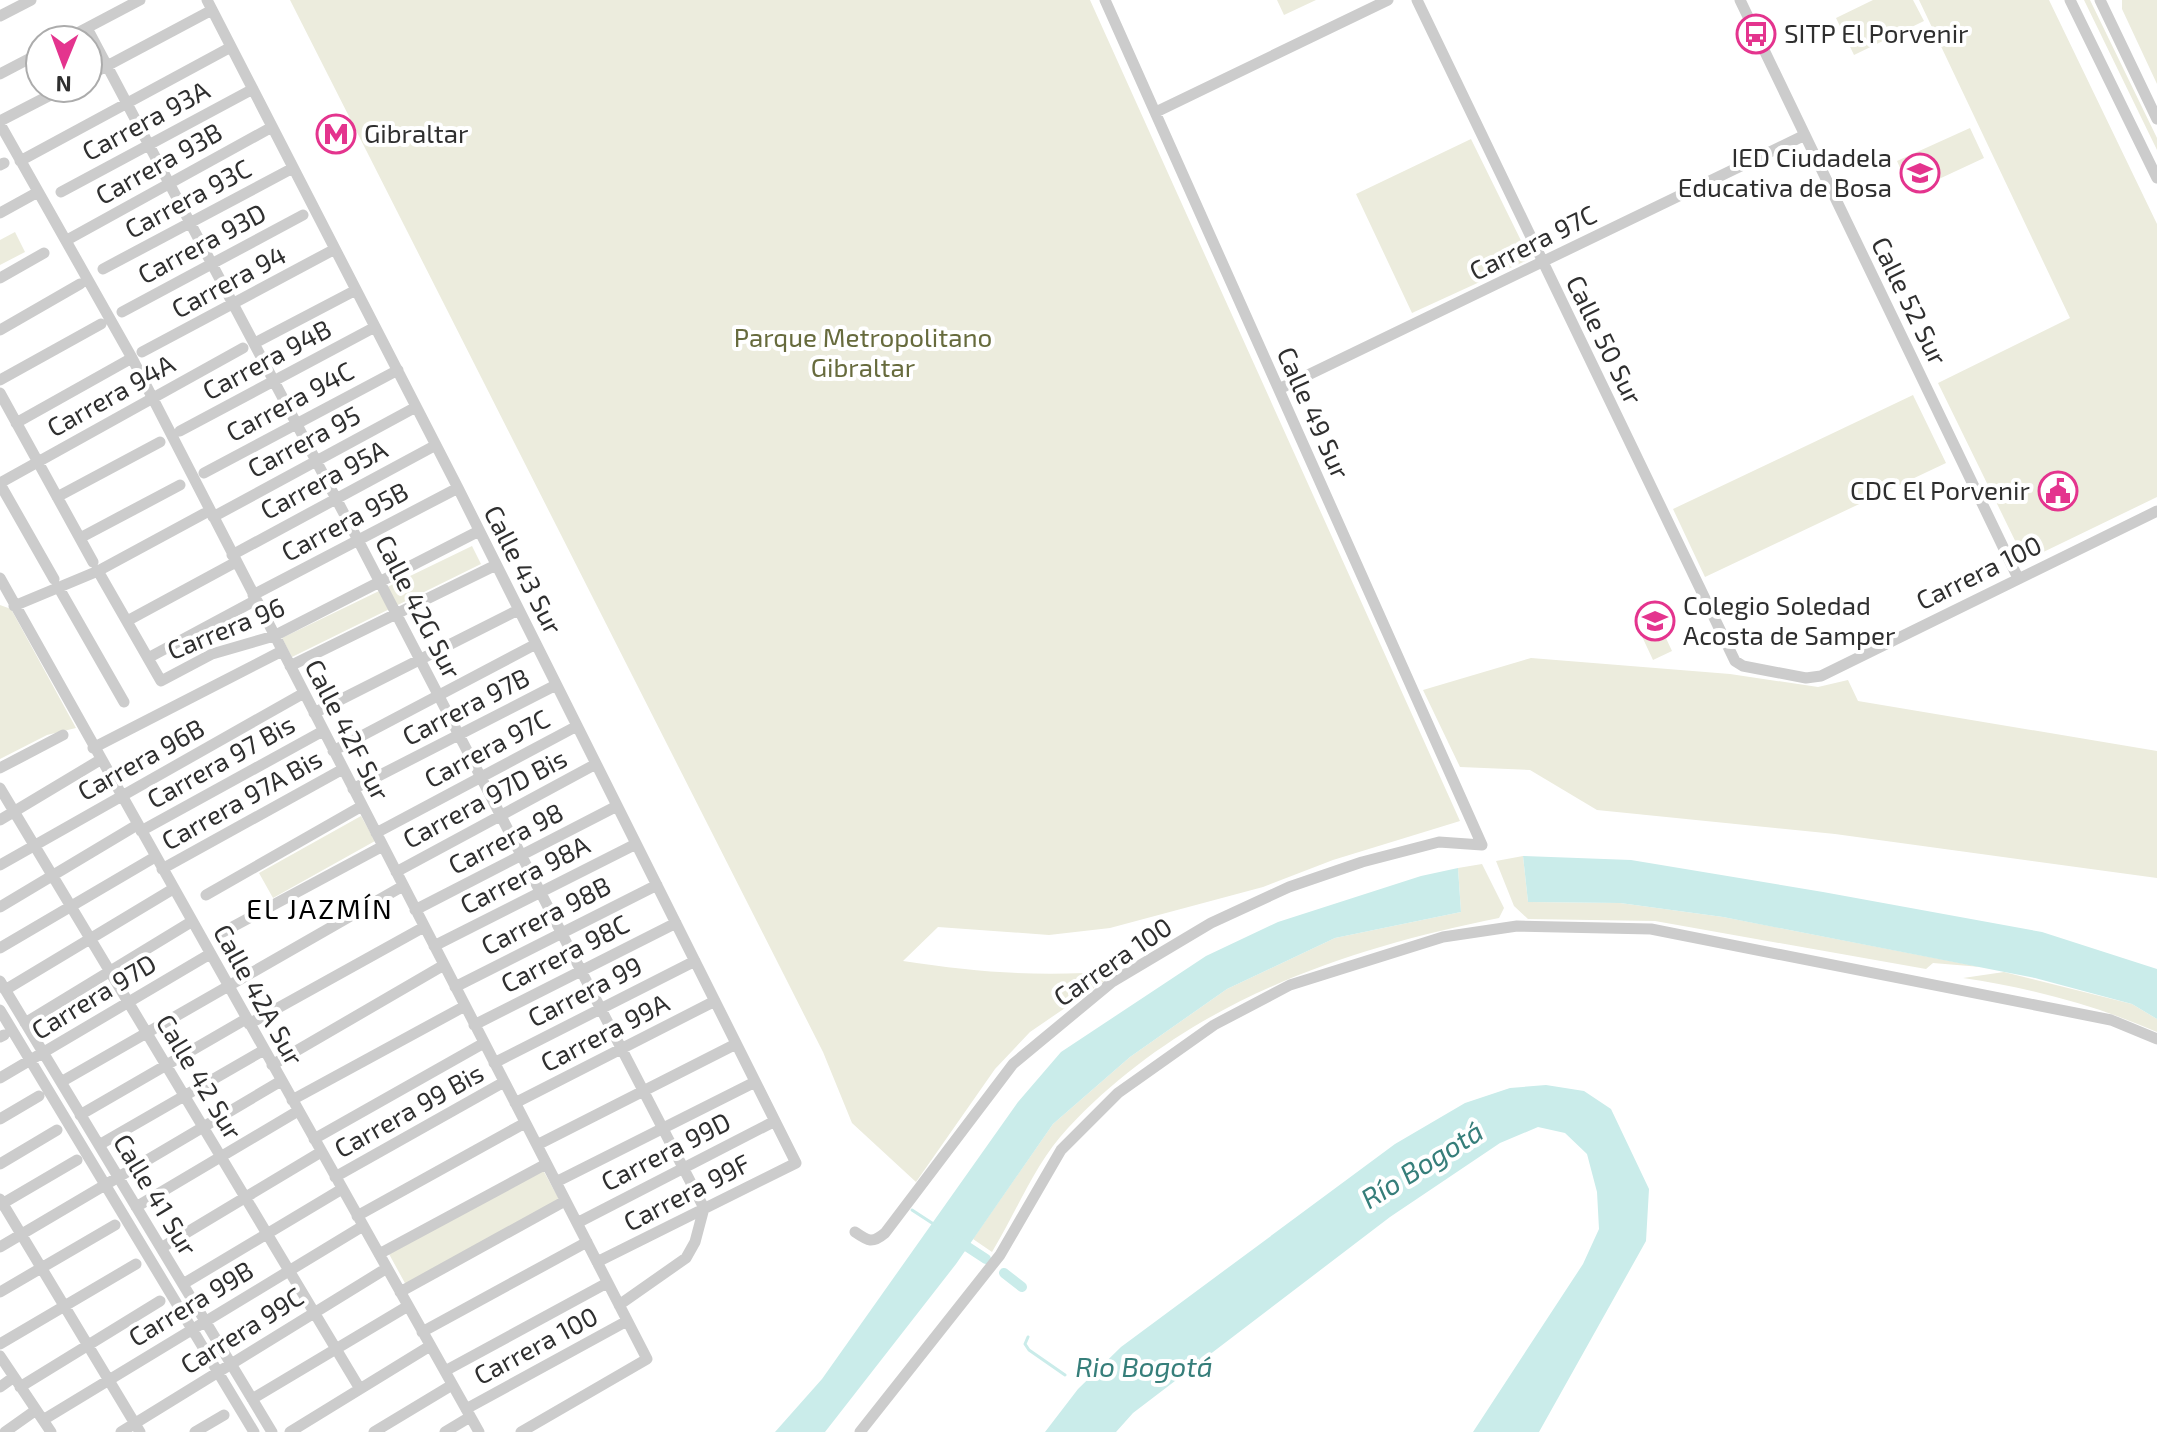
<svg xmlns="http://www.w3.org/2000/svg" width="2157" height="1432" font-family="'Exo 2',sans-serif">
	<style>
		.green { fill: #ececdd }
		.water { fill: #caecea }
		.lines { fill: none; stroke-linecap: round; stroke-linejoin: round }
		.stream { stroke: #caecea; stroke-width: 3 }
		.canal { stroke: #caecea; stroke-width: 10 }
		.minor { stroke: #ccc; stroke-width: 11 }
		.labels { text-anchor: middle; stroke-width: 8; stroke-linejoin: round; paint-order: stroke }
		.poi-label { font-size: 26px; fill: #2f2f2f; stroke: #fff; text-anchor: start }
		.street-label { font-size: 26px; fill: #2f2f2f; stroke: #fff }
		.park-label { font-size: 26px; fill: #676b3d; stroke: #fff }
		.neighbourhood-label { font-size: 28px; letter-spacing: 2px; fill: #000; stroke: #fff }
		.water-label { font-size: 28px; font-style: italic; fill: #367e7a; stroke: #fff }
	</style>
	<rect width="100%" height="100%" fill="#fff"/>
	<path class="green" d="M290,0H1090L1460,821L1333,860L1263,887L1110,928L1049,935L938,927L903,961C981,973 1041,977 1119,971L1030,1032L995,1069L916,1182L852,1123L823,1052Z
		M1277,0H1316L1284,15Z
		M1873,0H1913L1924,21L1854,55L1836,18Z
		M1919,0H2049L2157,224V497L2025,561L1938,383L2070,318Z
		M2084,0H2090L2157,138V150Z
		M2122,0H2157V84L2122,9Z
		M1970,128L1984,158L1911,192L1897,161Z
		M1471,139L1530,259L1412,313L1356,194Z
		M15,232L25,252L0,265V240Z
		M1913,395L1946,463L1705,577L1673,509Z
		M472,546L481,564L292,657L282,638Z
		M0,605L11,609L76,728L47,735L0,759Z
		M1658,621L1672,651L1653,660L1639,630Z
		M1531,658L1730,674L1818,687L1848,680L1858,701L2157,751V878L1835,834L1597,810L1530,770L1460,767L1423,690Z
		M361,816L375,841L273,898L259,873Z
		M1523,856L1528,902L1620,903L1723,917L1981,967L1933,963L1926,969L1655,921L1528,919L1514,906L1496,861Z
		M1482,864L1504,908L1499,918C1339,950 1184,1004 1068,1128C1035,1163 1017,1211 992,1252L973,1239L1053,1124L1130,1057L1227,989L1335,938L1461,912L1458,868Z
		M2004,972L2132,1004L2157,1019V1032C2095,1005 2030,988 1963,978Z
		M543,1170L560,1201L406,1285L389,1254Z"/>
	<path class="water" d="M1523,856L1631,860L1823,892L2042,932L2157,969V1019L2132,1004L2035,978L1723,917L1620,903L1528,902Z
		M1458,868L1461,912L1335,938L1227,989L1130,1057L1053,1124L956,1264L825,1432H775L822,1379L1018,1102L1061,1052L1206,956L1278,922L1421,876Z
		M1546,1085L1584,1091L1611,1109L1649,1189L1646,1241L1539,1432H1473L1583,1264L1599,1229L1597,1192L1587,1154L1565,1133L1538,1127L1500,1143L1390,1217L1133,1413L1116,1432H1045L1078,1389L1121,1347L1395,1144L1465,1103L1510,1088Z"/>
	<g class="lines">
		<path class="stream" d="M912,1210L935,1225
			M1028,1337L1025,1344L1029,1350L1065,1375"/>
		<path class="canal" d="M957,1240L986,1259
			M1004,1273L1022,1287"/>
		<path class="minor" d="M207,0L458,488L796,1163L597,1262
			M1417,0L1735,661L1743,666L1806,678L1821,676L2157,511
			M1740,0L2018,578
			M2070,0L2157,178
			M2100,0L2157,119
			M0,16L31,0
			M87,28L358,540L704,1208L695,1242L686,1258L619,1305
			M64,40L140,0
			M0,74L40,53
			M88,76L212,10
			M1156,112L1388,0
			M0,121L64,88
			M0,124L132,358L647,1359L521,1432
			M20,161L231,47
			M0,165L4,163
			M61,192L253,89
			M0,213L38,192
			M67,240L272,127
			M103,269L293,168
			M0,278L44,253
			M122,312L303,215
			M0,330L80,284
			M255,343L356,290
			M142,352L335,249
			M0,380L101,324
			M1279,389L1805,135
			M0,393L93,562
			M16,423L132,358
			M180,431L375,327
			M204,473L398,370
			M0,483L243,348
			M0,484L54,579
			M57,497L160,442
			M213,517L416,407
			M80,538L180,485
			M232,555L436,445
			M98,571L161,681L212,654L274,636L479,531
			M0,578L479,1432
			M60,590L124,702
			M253,595L458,488
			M14,606L98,571L209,511
			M127,621L236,562
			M148,658L256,600
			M290,666L496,565
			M314,713L518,610
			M93,748L282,651
			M333,751L536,644
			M0,768L63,735
			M0,788L360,1389
			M353,789L556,685
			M0,820L100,760
			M141,831L323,731
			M376,833L577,726
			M0,865L304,693
			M162,869L343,769
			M396,872L596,764
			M206,895L362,806
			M0,907L137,825
			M415,910L617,806
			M223,932L383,846
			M434,946L636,844
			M0,948L155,857
			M0,981L272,1432
			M455,987L657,885
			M5,990L173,889
			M0,1010L254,1432
			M25,1023L191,922
			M249,1024L424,927
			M474,1025L676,923
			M0,1037L4,1035
			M494,1063L695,961
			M272,1065L444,965
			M0,1078L210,954
			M61,1082L403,886
			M292,1100L465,1006
			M515,1103L715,1001
			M80,1115L246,1019
			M0,1119L39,1096
			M314,1139L484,1043
			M99,1145L264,1050
			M537,1145L736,1044
			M0,1164L57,1130
			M335,1177L504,1082
			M556,1182L755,1082
			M0,1199L140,1432
			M0,1205L77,1160
			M136,1207L298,1111
			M357,1216L525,1123
			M577,1223L775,1121
			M855,1232C868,1241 872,1244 885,1233L1013,1064L1112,982L1211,923L1289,887L1362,862L1439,842L1482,845L1105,0
			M0,1247L281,1081
			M161,1248L321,1152
			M379,1254L546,1164
			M183,1284L342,1189
			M0,1292L115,1225
			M400,1292L565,1201
			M422,1332L587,1242
			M0,1344L136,1264
			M0,1356L51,1432
			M445,1371L607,1283
			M0,1387L14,1377
			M20,1387L160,1301
			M252,1399L408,1306
			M466,1409L627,1321
			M43,1420L363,1226
			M5,1432L36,1410
			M121,1432L387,1268
			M195,1432L224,1415
			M290,1432L430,1346
			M374,1432L452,1385
			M445,1432L470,1417
			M860,1432L1000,1255L1061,1150L1118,1093L1214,1025L1290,985L1443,937L1517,926L1651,929L2111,1020L2157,1039"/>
	</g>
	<defs>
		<g id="bus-ring" transform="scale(2)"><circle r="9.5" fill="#fff" stroke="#e4348e" stroke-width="1.5"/><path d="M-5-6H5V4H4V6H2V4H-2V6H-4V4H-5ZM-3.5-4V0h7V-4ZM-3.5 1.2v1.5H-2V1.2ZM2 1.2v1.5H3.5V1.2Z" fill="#e4348e"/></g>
		<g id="metro-ring" transform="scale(2)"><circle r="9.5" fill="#fff" stroke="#e4348e" stroke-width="1.5"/><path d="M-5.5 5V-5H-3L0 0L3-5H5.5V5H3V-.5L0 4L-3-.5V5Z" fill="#e4348e"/></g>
		<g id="school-ring" transform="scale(2)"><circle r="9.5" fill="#fff" stroke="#e4348e" stroke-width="1.5"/><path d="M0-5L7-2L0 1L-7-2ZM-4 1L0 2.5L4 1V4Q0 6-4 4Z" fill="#e4348e"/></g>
		<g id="civic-ring" transform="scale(2)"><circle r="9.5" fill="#fff" stroke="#e4348e" stroke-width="1.5"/><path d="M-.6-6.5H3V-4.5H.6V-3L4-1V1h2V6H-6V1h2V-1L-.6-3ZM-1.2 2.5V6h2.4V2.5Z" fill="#e4348e"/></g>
	</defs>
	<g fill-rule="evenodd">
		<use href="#bus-ring" x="1756" y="34"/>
		<use href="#metro-ring" x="336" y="134"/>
		<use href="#school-ring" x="1920" y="173"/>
		<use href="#civic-ring" x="2058" y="491"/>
		<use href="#school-ring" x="1655" y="621"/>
	</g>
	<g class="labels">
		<g class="poi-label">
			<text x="1784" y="43">SITP El Porvenir</text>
			<text x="364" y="143">Gibraltar</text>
			<text x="1892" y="167" text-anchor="end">IED Ciudadela<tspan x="1892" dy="30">Educativa de Bosa</tspan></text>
			<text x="2030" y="500" text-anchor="end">CDC El Porvenir</text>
			<text x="1683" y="615">Colegio Soledad<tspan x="1683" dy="30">Acosta de Samper</tspan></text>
		</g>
		<g class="street-label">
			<text transform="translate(146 121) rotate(-28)" y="9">Carrera 93A</text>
			<text transform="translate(159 164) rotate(-29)" y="9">Carrera 93B</text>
			<text transform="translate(188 199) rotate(-28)" y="9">Carrera 93C</text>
			<text transform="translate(1533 243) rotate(-26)" y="9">Carrera 97C</text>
			<text transform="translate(202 244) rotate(-28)" y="9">Carrera 93D</text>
			<text transform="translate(229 282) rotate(-28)" y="9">Carrera 94</text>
			<text transform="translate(1909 301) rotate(64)" y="9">Calle 52 Sur</text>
			<text transform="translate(1604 340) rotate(64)" y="9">Calle 50 Sur</text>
			<text transform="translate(267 360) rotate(-28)" y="9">Carrera 94B</text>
			<text transform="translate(111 396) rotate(-29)" y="9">Carrera 94A</text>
			<text transform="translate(290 402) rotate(-28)" y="9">Carrera 94C</text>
			<text transform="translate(1313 413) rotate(66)" y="9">Calle 49 Sur</text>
			<text transform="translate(304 442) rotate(-28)" y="9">Carrera 95</text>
			<text transform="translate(324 480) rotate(-28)" y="9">Carrera 95A</text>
			<text transform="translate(345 522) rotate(-28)" y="9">Carrera 95B</text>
			<text transform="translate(523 570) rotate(63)" y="9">Calle 43 Sur</text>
			<text transform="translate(1979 573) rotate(-26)" y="9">Carrera 100</text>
			<text transform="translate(418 607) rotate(63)" y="9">Calle 42G Sur</text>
			<text transform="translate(226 629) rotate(-22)" y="9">Carrera 96</text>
			<text transform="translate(466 707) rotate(-27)" y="9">Carrera 97B</text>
			<text transform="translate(347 730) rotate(63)" y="9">Calle 42F Sur</text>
			<text transform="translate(487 749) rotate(-28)" y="9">Carrera 97C</text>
			<text transform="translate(141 760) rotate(-29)" y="9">Carrera 96B</text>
			<text transform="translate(221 762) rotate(-29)" y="9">Carrera 97 Bis</text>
			<text transform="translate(485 799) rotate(-28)" y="9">Carrera 97D Bis</text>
			<text transform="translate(242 800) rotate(-29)" y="9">Carrera 97A Bis</text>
			<text transform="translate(506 839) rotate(-27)" y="9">Carrera 98</text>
			<text transform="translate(525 875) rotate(-27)" y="9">Carrera 98A</text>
			<text transform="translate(546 916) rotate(-27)" y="9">Carrera 98B</text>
			<text transform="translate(565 954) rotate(-27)" y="9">Carrera 98C</text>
			<text transform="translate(1113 962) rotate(-34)" y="9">Carrera 100</text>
			<text transform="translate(585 992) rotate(-27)" y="9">Carrera 99</text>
			<text transform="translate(258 995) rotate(61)" y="9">Calle 42A Sur</text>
			<text transform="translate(94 997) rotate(-31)" y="9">Carrera 97D</text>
			<text transform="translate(605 1033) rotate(-27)" y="9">Carrera 99A</text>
			<text transform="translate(199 1077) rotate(59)" y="9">Calle 42 Sur</text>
			<text transform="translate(409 1111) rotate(-29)" y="9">Carrera 99 Bis</text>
			<text transform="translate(666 1152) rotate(-27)" y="9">Carrera 99D</text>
			<text transform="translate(687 1193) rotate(-27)" y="9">Carrera 99F</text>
			<text transform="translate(155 1195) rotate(59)" y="9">Calle 41 Sur</text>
			<text transform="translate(191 1304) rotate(-31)" y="9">Carrera 99B</text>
			<text transform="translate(242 1331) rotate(-32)" y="9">Carrera 99C</text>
			<text transform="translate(536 1346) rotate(-28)" y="9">Carrera 100</text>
		</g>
		<g class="park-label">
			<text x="863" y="347">Parque Metropolitano<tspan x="863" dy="30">Gibraltar</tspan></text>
		</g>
		<g class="neighbourhood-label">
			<text x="320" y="919">EL JAZMÍN</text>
		</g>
		<g class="water-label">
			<text transform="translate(1422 1165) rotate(-32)" y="10">Río Bogotá</text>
			<text x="1144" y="1377">Rio Bogotá</text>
		</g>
	</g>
	<g transform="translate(64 64) rotate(181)"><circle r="38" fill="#ffffff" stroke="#acacac" stroke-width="2"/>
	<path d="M0-6L14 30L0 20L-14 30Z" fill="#e4348e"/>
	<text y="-12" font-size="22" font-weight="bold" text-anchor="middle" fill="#2f2f2f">N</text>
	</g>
</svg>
